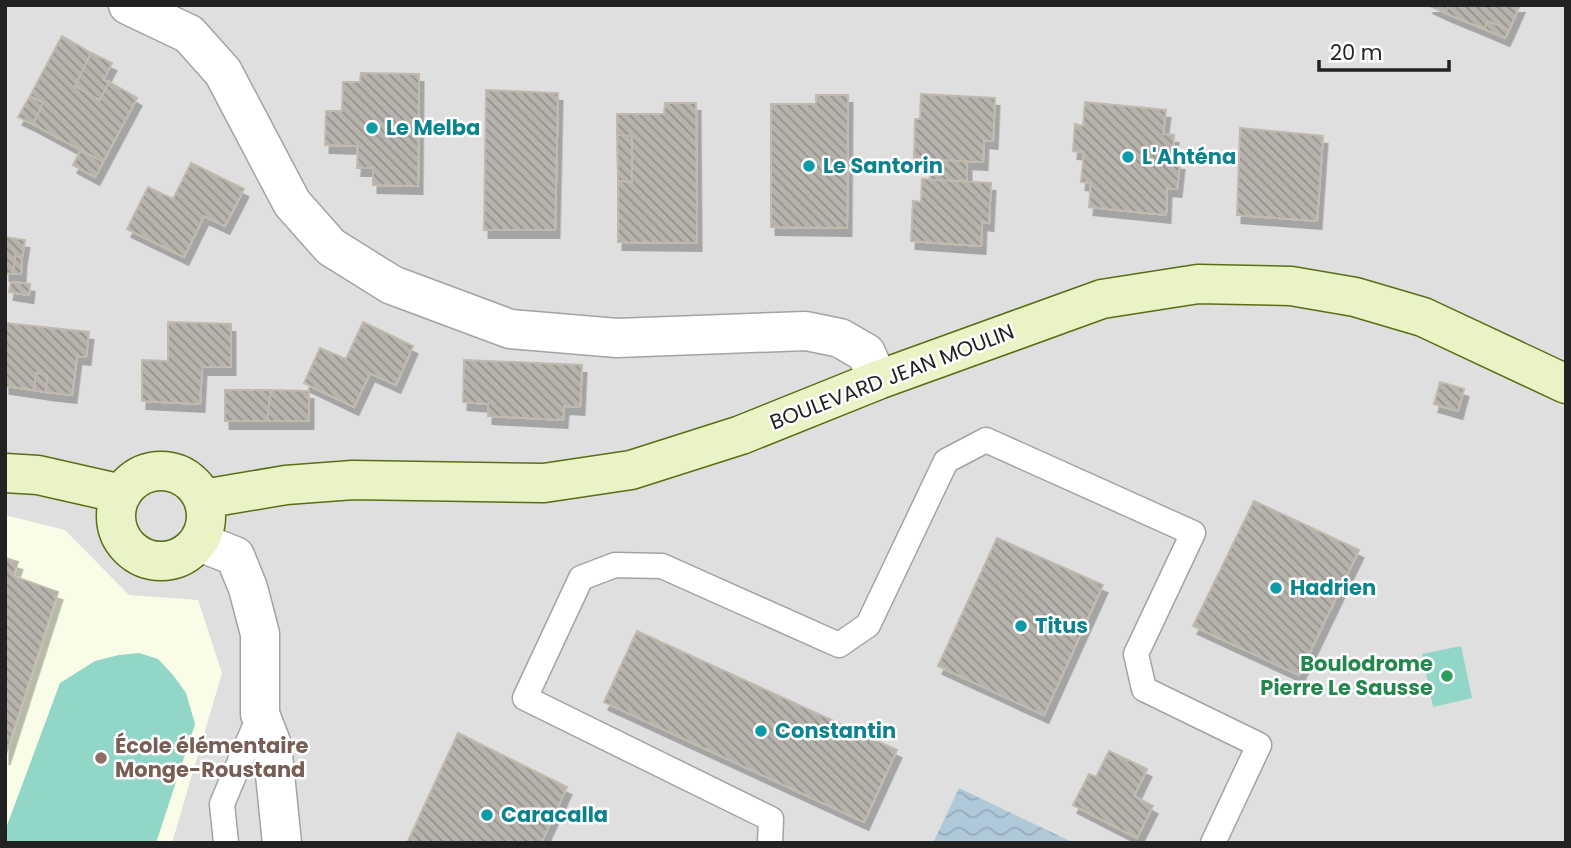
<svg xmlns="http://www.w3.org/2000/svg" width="1571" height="848" font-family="Poppins,sans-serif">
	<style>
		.residential { fill: #e0dfdf }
		.education { fill: #f9fce7 }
		.pitch { fill: #91d6c6 }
		.water { fill: url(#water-waves) }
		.building { fill: url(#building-back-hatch); stroke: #c1b9ad; stroke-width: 2; filter: url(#shadow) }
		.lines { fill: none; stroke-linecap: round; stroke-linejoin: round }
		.lane-casing { stroke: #a3a3a3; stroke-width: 27 }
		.street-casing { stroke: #a3a3a3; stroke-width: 41 }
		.secondary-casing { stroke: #576f12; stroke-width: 41 }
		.lane { stroke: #fff; stroke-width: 24 }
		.street { stroke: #fff; stroke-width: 38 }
		.secondary { stroke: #eaf3c5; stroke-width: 38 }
		.culture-dot { fill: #0f9aa8; stroke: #fff; stroke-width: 2.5 }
		.leisure-dot { fill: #2e9e5b; stroke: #fff; stroke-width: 2.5 }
		.education-dot { fill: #8d6e63; stroke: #fff; stroke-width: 2.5 }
		.labels { text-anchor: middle; stroke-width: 5; stroke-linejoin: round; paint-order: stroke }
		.culture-label { font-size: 21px; font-weight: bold; fill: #0d838f; stroke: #fff; text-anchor: start }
		.street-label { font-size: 21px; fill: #222; stroke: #fff }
		.leisure-label { font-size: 21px; font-weight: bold; fill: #27864d; stroke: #fff; text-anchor: end }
		.education-label { font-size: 21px; font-weight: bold; fill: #785e54; stroke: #fff; text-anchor: start }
	</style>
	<defs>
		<pattern id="water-waves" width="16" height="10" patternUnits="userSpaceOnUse" patternTransform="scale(1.75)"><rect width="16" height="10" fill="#afc9d9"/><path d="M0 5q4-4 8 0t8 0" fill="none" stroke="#96acba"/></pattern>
		<pattern id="building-back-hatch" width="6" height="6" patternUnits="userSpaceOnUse" patternTransform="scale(1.75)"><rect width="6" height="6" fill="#b6b2ac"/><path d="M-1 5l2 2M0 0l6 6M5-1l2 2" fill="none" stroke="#94908c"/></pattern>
		<filter id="shadow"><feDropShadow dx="4.5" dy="8" stdDeviation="0" flood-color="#0004"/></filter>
	</defs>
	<rect width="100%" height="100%" fill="#f1efea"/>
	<path class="residential" d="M5,5H1566V843H5Z"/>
	<path class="education" d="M5,515L65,530L129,595L198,600L222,673L172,843H5Z"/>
	<path class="pitch" d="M1461,646L1472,698L1433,707L1422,654Z
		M139,653L158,659L173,675L186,693L195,724L156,843H5V831L60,683L95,661L119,655Z"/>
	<path class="water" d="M959,788L1074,843H933Z"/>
	<path class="building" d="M1428,5H1448L1445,13Z
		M1448,5H1520L1509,30L1488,21L1484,29L1445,13Z
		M1488,21L1509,30L1505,38L1484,29Z
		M62,36L91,53L75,86L100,100L109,82L137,98L103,162L33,124L43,103L30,96Z
		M91,53L112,63L103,80L109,82L100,100L75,86Z
		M361,73L419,74L418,186L373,185V168H357L358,146L325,145L326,111H342L343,82H360Z
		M486,90L558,93L555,230H484Z
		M921,94L995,98L993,141L984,140L983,162L914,159L915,119H920Z
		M816,95H848L847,228L771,227V104H816Z
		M30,96L43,103L33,124L18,117Z
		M1085,102L1166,110L1163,134L1174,135L1172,161L1180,162L1177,189L1167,188L1166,215L1089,207L1091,183L1081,182L1084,152L1073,151L1075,124L1083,126Z
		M665,103H696L697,243L618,242V181L632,182V136L617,135V114H664Z
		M1240,128L1323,136L1317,221L1237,215Z
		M617,135L632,136V182L618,181Z
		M81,150L103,162L95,177L73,165Z
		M931,160L967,161V181L930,180Z
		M191,163L244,189L225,226L204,216L184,257L127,229L148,187L173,199Z
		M922,179L991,183L989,223L982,222L981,246L911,241L913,201L921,202Z
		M5,237L25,240L22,257L15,256L13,274L5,273Z
		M15,256L22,257L21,274H13Z
		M11,282L30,284L29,295L9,292Z
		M168,322L231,324V367H202L200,404L142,401V360L168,361Z
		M363,322L413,346L396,385L370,373L354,407L304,383L320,348L346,359Z
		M5,323L89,332L86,357L77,356L72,395L46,392L47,375L36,373L34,390L5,386Z
		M464,360L582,365L580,407L564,406L563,420L488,416V404L463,402Z
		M36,373L47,375L46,392L34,390Z
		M1440,382L1464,389L1458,411L1434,404Z
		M225,390H271L267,421H225Z
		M271,390L309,391V421H267Z
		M1254,501L1359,550L1299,675L1193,626Z
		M997,538L1103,585L1044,715L938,666Z
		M5,558L18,562L13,576L58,592L5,757Z
		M637,631L897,750L864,822L604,702Z
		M458,733L567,787L541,843H407Z
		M1109,751L1147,769L1134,796L1153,806L1137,838L1073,805L1089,774L1096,777Z"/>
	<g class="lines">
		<g class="lane-casing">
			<path id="lane" d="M226,843L222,804L260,714
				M770,843L771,819L525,698L581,578L615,565L662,566L839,645L868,625L946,461L986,440L1193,533L1136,654L1144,689L1259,745L1213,843"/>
		</g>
		<g class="street-casing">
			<path id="street" d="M128,5L189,34L223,72L292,203L331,247L392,285L510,329L617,338L806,331L840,338L866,353L878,380
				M199,542L235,556L248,588L260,634V714L272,745L282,843"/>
		</g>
		<g class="secondary-casing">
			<path id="secondary" d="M116 516a45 45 0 1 1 90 0a45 45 0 1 1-90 0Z
				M5,473L38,475L122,494
				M203,499L286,485L353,480L544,483L631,470L741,435L878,380L1102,299L1198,284L1291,286L1355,297L1423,317L1566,384"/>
		</g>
		<use href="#lane" class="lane"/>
		<use href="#street" class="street"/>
		<use href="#secondary" class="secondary"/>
	</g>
	<g class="culture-dot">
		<circle cx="372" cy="128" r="7"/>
		<circle cx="1128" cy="157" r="7"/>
		<circle cx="809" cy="166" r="7"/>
		<circle cx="1276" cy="588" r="7"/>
		<circle cx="1021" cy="626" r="7"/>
		<circle cx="761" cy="731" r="7"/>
		<circle cx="487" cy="815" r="7"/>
	</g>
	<circle class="leisure-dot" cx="1447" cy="676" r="7"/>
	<circle class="education-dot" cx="101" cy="758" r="7"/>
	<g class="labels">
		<g class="culture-label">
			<text x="386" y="135">Le Melba</text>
			<text x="1142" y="164">L'Ahténa</text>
			<text x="823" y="173">Le Santorin</text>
			<text x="1290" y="595">Hadrien</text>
			<text x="1035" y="633">Titus</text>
			<text x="775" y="738">Constantin</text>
			<text x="501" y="822">Caracalla</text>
		</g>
		<g class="street-label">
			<text transform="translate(892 377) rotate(-21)" y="7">BOULEVARD JEAN MOULIN</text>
		</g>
		<g class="leisure-label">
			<text x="1433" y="671">Boulodrome<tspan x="1433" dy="24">Pierre Le Sausse</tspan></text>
		</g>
		<g class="education-label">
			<text x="115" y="753">École élémentaire<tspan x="115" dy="24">Monge-Roustand</tspan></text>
		</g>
	</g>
	<rect width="1571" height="848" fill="none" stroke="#222222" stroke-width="14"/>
	<path d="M1319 60v10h130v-10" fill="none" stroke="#222222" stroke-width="3.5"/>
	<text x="1330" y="60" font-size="21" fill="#222222" stroke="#ffffff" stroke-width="5" paint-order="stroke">20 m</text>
</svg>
